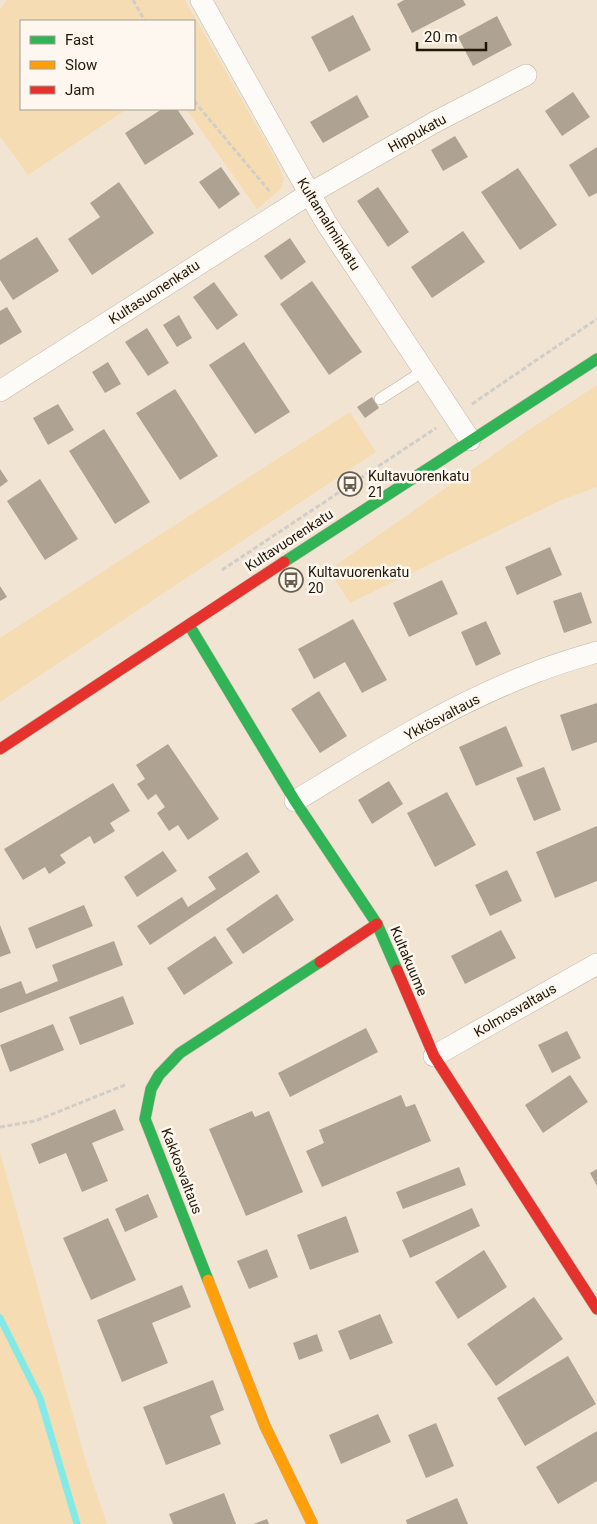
<svg xmlns="http://www.w3.org/2000/svg" width="597" height="1524" font-family="Roboto,sans-serif">
	<style>
		.green { fill: #f6dcb3 }
		.lines { fill: none; stroke-linecap: round; stroke-linejoin: round }
		.stream { stroke: #83eae8; stroke-width: 7 }
		.building { fill: #aea393 }
		.lane-casing { stroke: #c2b6a7; stroke-width: 12 }
		.street-casing { stroke: #c2b6a7; stroke-width: 22 }
		.fast-casing { stroke: #c2b6a7; stroke-width: 12 }
		.slow-casing { stroke: #c2b6a7; stroke-width: 12 }
		.jam-casing { stroke: #c2b6a7; stroke-width: 12 }
		.path { stroke: #d1cdc8; stroke-width: 3; stroke-dasharray: 5 2.5; stroke-linecap: butt }
		.lane { stroke: #fdfbf8; stroke-width: 11 }
		.street { stroke: #fdfbf8; stroke-width: 21 }
		.fast { stroke: #30b455; stroke-width: 11 }
		.slow { stroke: #ff9f0a; stroke-width: 11 }
		.jam { stroke: #e5322d; stroke-width: 11 }
		.labels { text-anchor: middle; stroke-width: 5; stroke-linejoin: round; paint-order: stroke }
		.street-label { font-size: 14px; fill: #211707; stroke: #fdf7ef }
		.poi-label { font-size: 14px; fill: #211707; stroke: #fdf7ef; text-anchor: start }
	</style>
	<rect width="100%" height="100%" fill="#f1e4d2"/>
	<path class="green" d="M7,0H185L275,158L284,179L281,189L257,209L186,109H194V21H21V109H127L28,175L0,136V9Z
		M597,385V487L559,501L350,603L329,570L527,431Z
		M350,412L376,452L0,702V638Z
		M0,1152L86,1462L107,1524H0Z"/>
	<g class="lines">
		<path class="stream" d="M0,1318L40,1398L77,1524"/>
	</g>
	<path class="building" d="M404,0H463L466,5L412,33L397,4Z
		M353,15L371,50L329,72L311,37Z
		M497,16L512,45L473,66L458,37Z
		M573,92L590,117L562,136L545,111Z
		M357,95L369,117L323,143L310,122Z
		M162,109H177L194,134L145,165L125,133Z
		M455,136L468,157L443,171L431,150Z
		M597,147V193L589,197L569,165Z
		M221,167L240,194L219,209L199,182Z
		M518,168L557,225L520,250L481,192Z
		M119,182L154,233L92,275L68,239L100,217L90,203Z
		M378,187L409,232L388,247L357,201Z
		M463,231L485,262L432,298L411,267Z
		M37,237L59,271L13,300L0,280V260Z
		M290,238L306,262L281,280L264,256Z
		M312,281L362,352L329,375L280,304Z
		M214,282L238,315L217,330L193,297Z
		M7,307L22,332L0,345V311Z
		M179,315L192,338L177,347L163,325Z
		M147,328L169,363L148,376L125,342Z
		M244,342L290,412L255,434L209,365Z
		M108,362L121,384L105,393L92,372Z
		M175,389L218,456L180,480L136,413Z
		M372,397L379,408L365,418L357,407Z
		M58,404L74,430L48,445L33,418Z
		M104,429L150,502L115,524L69,451Z
		M0,469L8,481L0,487Z
		M40,479L78,539L45,560L7,501Z
		M550,547L562,575L517,595L505,567Z
		M442,580L458,614L409,637L393,603Z
		M0,586L7,597L0,601Z
		M581,592L592,623L564,633L553,601Z
		M353,619L387,680L362,693L345,662L314,679L298,649Z
		M486,621L501,654L476,666L461,632Z
		M319,691L347,736L320,753L291,709Z
		M597,703V742L572,751L560,715Z
		M506,726L523,766L476,786L459,747Z
		M168,744L219,819L188,840L178,825L169,831L157,813L165,807L156,794L148,800L137,784L145,779L136,765Z
		M544,767L561,810L534,821L516,778Z
		M389,781L403,804L372,824L358,800Z
		M113,783L130,811L110,823L115,831L94,844L90,836L60,855L66,863L49,874L45,867L23,880L4,849Z
		M447,792L476,845L435,867L407,813Z
		M597,826V881L555,898L536,852Z
		M163,851L177,871L137,897L124,877Z
		M247,852L260,872L150,945L137,926L182,897L188,907L216,889L208,877Z
		M507,870L522,901L490,916L475,885Z
		M277,894L294,920L243,954L226,929Z
		M84,905L93,926L36,949L28,928Z
		M0,925L11,953L0,957Z
		M501,930L516,958L465,984L451,956Z
		M215,936L233,963L184,995L167,968Z
		M114,941L123,965L0,1013V989L21,981L26,994L58,981L52,965Z
		M123,996L134,1024L80,1045L69,1017Z
		M53,1024L64,1050L10,1072L0,1045Z
		M366,1028L378,1052L290,1097L278,1073Z
		M567,1031L581,1058L552,1073L538,1045Z
		M570,1075L588,1102L543,1133L525,1105Z
		M401,1095L406,1107L415,1104L431,1141L322,1187L306,1151L324,1143L319,1130Z
		M115,1109L124,1130L92,1143L108,1181L82,1192L66,1153L39,1164L31,1144Z
		M252,1111L255,1117L269,1111L303,1192L246,1216L209,1129Z
		M459,1167L466,1185L403,1209L396,1192Z
		M597,1169V1186L590,1173Z
		M148,1194L158,1217L125,1232L115,1209Z
		M472,1208L480,1226L410,1258L402,1240Z
		M346,1216L359,1252L310,1270L297,1235Z
		M108,1218L136,1280L91,1300L63,1238Z
		M267,1249L278,1277L249,1289L237,1261Z
		M484,1250L507,1287L458,1319L435,1282Z
		M182,1285L191,1307L152,1323L168,1363L122,1382L97,1320Z
		M534,1297L563,1339L496,1386L467,1344Z
		M380,1314L393,1343L350,1360L338,1331Z
		M317,1334L323,1351L299,1360L293,1343Z
		M568,1356L596,1404L525,1446L497,1398Z
		M213,1380L224,1410L210,1416L221,1444L166,1465L143,1407Z
		M378,1414L391,1442L341,1464L329,1435Z
		M436,1423L454,1466L426,1478L408,1435Z
		M597,1431V1481L558,1504L536,1467Z
		M224,1493L236,1524H173L169,1514Z
		M457,1498L468,1524H407L406,1520Z
		M267,1519L269,1524H253Z"/>
	<g class="lines">
		<g class="lane-casing">
			<path id="lane" d="M380,399L425,370"/>
		</g>
		<g class="street-casing">
			<path id="street" d="M201,0L325,221L470,440
				M0,391L309,194L435,122L526,75
				M295,801C372,754 451,704 536,672C556,664 577,658 597,652
				M434,1056L597,964"/>
		</g>
		<g class="fast-casing">
			<path id="fast" d="M284,562L597,359
				M189,625L295,801L377,924L397,970
				M208,1280L145,1119L151,1089L159,1075L180,1053L320,962"/>
		</g>
		<g class="slow-casing">
			<path id="slow" d="M208,1280L265,1426L312,1523"/>
		</g>
		<g class="jam-casing">
			<path id="jam" d="M0,749L284,562
				M320,962L377,924
				M397,970L434,1056L597,1309"/>
		</g>
		<path class="path" d="M133,0L145,21
			M194,101L271,193
			M472,404L597,319
			M222,570L436,428
			M0,1127L35,1121L125,1085"/>
		<use href="#lane" class="lane"/>
		<use href="#street" class="street"/>
		<use href="#fast" class="fast"/>
		<use href="#slow" class="slow"/>
		<use href="#jam" class="jam"/>
	</g>
	<defs>
		<g id="bus-ring" transform="scale(1.25)"><circle r="9.5" fill="#fdf7ef" stroke="#6a5f4e" stroke-width="1.5"/><path d="M-5-6H5V4H4V6H2V4H-2V6H-4V4H-5ZM-3.5-4V0h7V-4ZM-3.5 1.2v1.5H-2V1.2ZM2 1.2v1.5H3.5V1.2Z" fill="#6a5f4e"/></g>
	</defs>
	<g fill-rule="evenodd">
		<use href="#bus-ring" x="350" y="484"/>
		<use href="#bus-ring" x="291" y="580"/>
	</g>
	<g class="labels">
		<g class="street-label">
			<text transform="translate(417 133) rotate(-29)" y="5">Hippukatu</text>
			<text transform="translate(329 224) rotate(58)" y="5">Kultamalminkatu</text>
			<text transform="translate(154 292) rotate(-33)" y="5">Kultasuonenkatu</text>
			<text transform="translate(289 540) rotate(-33)" y="5">Kultavuorenkatu</text>
			<text transform="translate(442 717) rotate(-28)" y="5">Ykkösvaltaus</text>
			<text transform="translate(409 961) rotate(67)" y="5">Kultakuume</text>
			<text transform="translate(515 1010) rotate(-30)" y="5">Kolmosvaltaus</text>
			<text transform="translate(182 1171) rotate(69)" y="5">Kakkosvaltaus</text>
		</g>
		<g class="poi-label">
			<text x="368" y="481">Kultavuorenkatu<tspan x="368" dy="16">21</tspan></text>
			<text x="308" y="577">Kultavuorenkatu<tspan x="308" dy="16">20</tspan></text>
		</g>
	</g>
	<rect x="20" y="20" width="175" height="90" fill="#fdf7ef" stroke="#a59d92"/>
	<rect x="30" y="36" width="25" height="8" fill="#30b455" stroke="#a59d92"/>
	<text x="65" y="45" font-size="15" fill="#211707">Fast</text>
	<rect x="30" y="61" width="25" height="8" fill="#ff9f0a" stroke="#a59d92"/>
	<text x="65" y="70" font-size="15" fill="#211707">Slow</text>
	<rect x="30" y="86" width="25" height="8" fill="#e5322d" stroke="#a59d92"/>
	<text x="65" y="95" font-size="15" fill="#211707">Jam</text>
	<path d="M417 42v8h69v-8" fill="none" stroke="#211707" stroke-width="2.5"/>
	<text x="424" y="42" font-size="15" fill="#211707" stroke="#fdf7ef" stroke-width="4" paint-order="stroke">20 m</text>
</svg>
